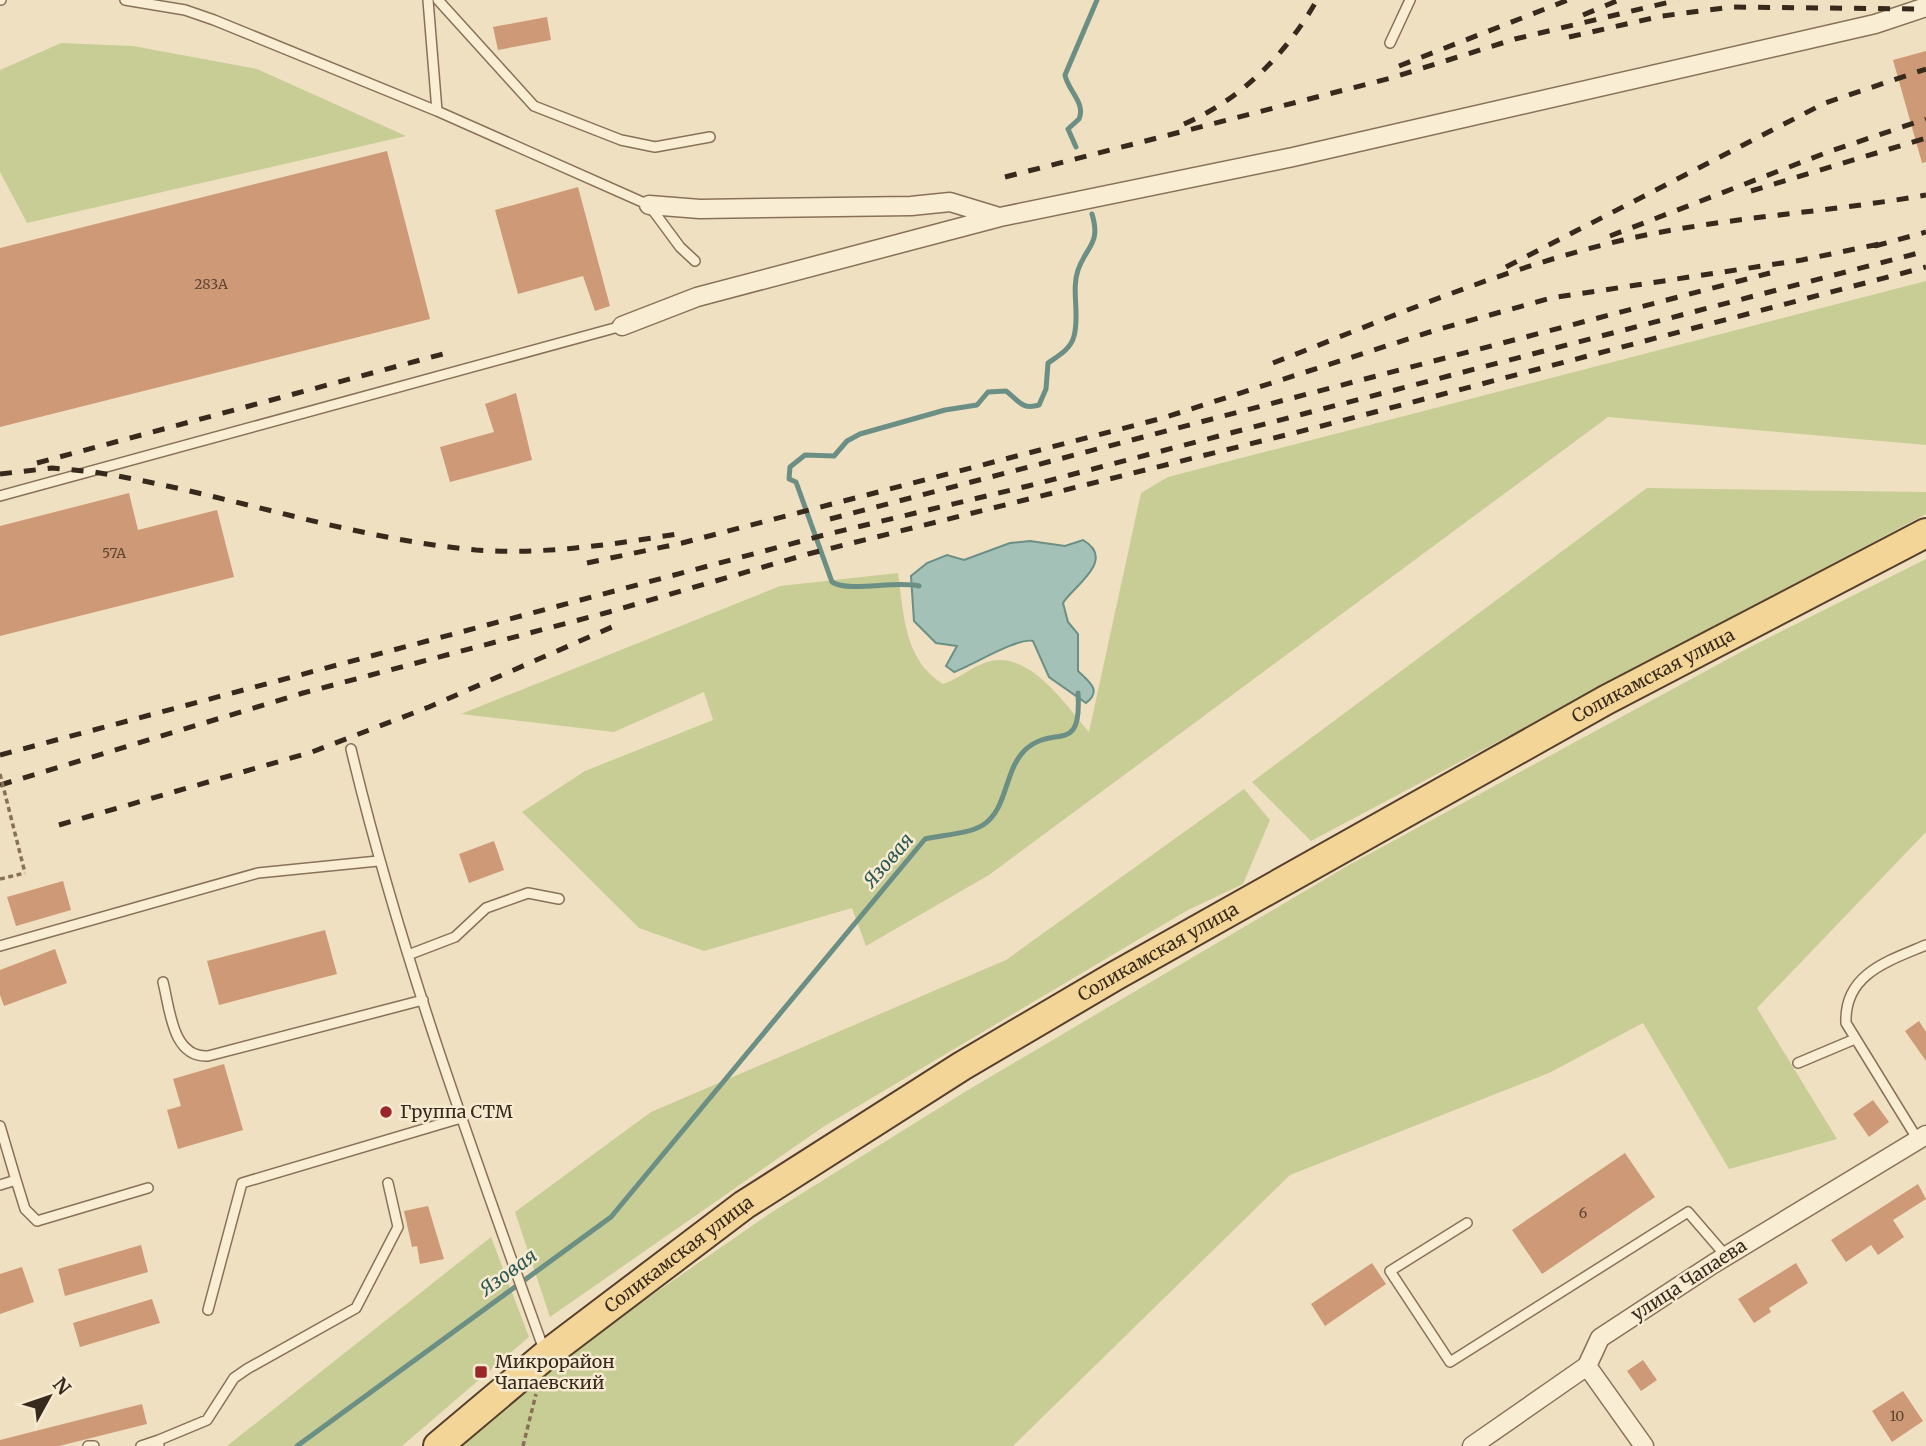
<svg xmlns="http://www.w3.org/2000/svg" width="1926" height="1446" font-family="Merriweather,serif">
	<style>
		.green { fill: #c8cd95 }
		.water { fill: #a4c1b8; stroke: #6b8f85; stroke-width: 2 }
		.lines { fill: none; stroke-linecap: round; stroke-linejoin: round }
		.stream { stroke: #6b8f85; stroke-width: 5 }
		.building { fill: #ce9976 }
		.lane-casing { stroke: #897158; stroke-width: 12 }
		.street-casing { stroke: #897158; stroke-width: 21 }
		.primary-casing { stroke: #563f2d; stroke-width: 32 }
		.path { stroke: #897158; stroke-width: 3.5; stroke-dasharray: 5 3.5; stroke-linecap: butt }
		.lane { stroke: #f9eed4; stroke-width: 9 }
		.street { stroke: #f9eed4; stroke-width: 18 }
		.primary { stroke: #f3d597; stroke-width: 28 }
		.rail { stroke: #38291d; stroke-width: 5; stroke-dasharray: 12 12; stroke-linecap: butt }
		.path-bridge { stroke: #897158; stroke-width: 3.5; stroke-dasharray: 5 3.5; stroke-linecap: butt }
		.poi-dot { fill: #99272a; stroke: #f6ead1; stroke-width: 2.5 }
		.labels { text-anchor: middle; stroke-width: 5; stroke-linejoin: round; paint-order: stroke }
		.number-label { font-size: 14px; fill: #5e4533 }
		.street-label { font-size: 18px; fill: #38291d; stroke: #f6ead1 }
		.poi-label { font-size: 18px; fill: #38291d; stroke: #f6ead1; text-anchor: start }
		.water-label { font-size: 19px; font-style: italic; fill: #2c5854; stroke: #f6ead1 }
	</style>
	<rect width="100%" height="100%" fill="#efe0c1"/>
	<path class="green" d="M61,43L133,46L257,69L406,136L27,223L0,172V70Z
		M1926,281V445L1608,417L989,875L866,946L852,908L704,951L639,928L522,812L585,771L713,720L704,692L614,732L461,714L780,586L898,573C904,615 904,660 943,684C958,679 972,667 987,662C1029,648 1067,707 1089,732L1141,493L1168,477Z
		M1647,488L1926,492V514L1311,841L1252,782Z
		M1926,559V832L1757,1008L1837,1139L1729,1169L1643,1023L1549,1073L1290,1175L1013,1446H462L564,1356L772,1212L968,1090L1349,865L1750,647Z
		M1244,789L1270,820L1243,884L1188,910L823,1127L550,1317L515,1212L651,1112L1006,960Z
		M491,1237L529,1337L402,1446H227Z"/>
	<path class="water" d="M1083,540C1118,560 1071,588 1063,603L1068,622L1078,634V671C1088,681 1103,690 1086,703L1049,677L1033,641C1018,637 971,666 954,672L946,666L957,646L936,643L914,621L911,576L927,563L947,555L964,560L1010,543L1030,541L1065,546Z"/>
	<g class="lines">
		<path class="stream" d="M1076,147L1068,129L1079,119C1086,103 1068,91 1065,75L1097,0
			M919,586C895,580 850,593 832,582L796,482L789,479L790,467L805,455L834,456L847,441L860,434L945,410L977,405L988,392L1006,391C1019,401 1022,410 1039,405L1046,389L1048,363C1058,356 1071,349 1074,336C1080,315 1071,290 1078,270C1087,245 1101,244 1092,214
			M297,1446L611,1217L925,839C942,835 969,834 983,825C1008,809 1004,770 1025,750C1054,723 1082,757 1078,693"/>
	</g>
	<path class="building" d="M547,17L551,40L498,50L493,27Z
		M1926,51V162L1922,163L1893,60Z
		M387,151L430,319L0,427V248Z
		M578,187L610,306L595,311L583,276L518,294L495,210Z
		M516,393L532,460L450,482L440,447L494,432L485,404Z
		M129,493L138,530L217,510L234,577L0,636V526Z
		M494,841L504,870L469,883L459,854Z
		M63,881L71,910L16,926L7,897Z
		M325,930L337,974L219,1005L207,961Z
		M55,949L67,983L4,1006L0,995V970Z
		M1919,1021L1926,1032V1061L1905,1031Z
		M224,1064L243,1130L178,1149L167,1110L181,1106L173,1079Z
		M1873,1100L1889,1122L1869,1137L1853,1114Z
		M1625,1153L1655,1197L1542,1274L1512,1230Z
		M1918,1184L1926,1199L1893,1220L1904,1237L1878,1255L1871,1245L1846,1262L1831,1240Z
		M428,1206L444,1259L420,1264L417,1246L412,1247L404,1211Z
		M141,1245L148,1272L65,1296L58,1269Z
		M1372,1263L1386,1284L1325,1326L1311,1304Z
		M1796,1263L1808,1283L1769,1308L1771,1312L1754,1323L1738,1299Z
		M22,1267L34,1302L0,1314V1274Z
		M152,1299L160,1323L80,1347L73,1323Z
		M1643,1360L1657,1380L1641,1391L1627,1371Z
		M1903,1391L1923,1421L1892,1442L1872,1411Z
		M142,1404L147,1424L59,1446H0V1440Z"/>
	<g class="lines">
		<g class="lane-casing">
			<path id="lane" d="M0,0H1
				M125,0L185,10L214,20L437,111L649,205L680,247L695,261
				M428,0L437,111
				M438,0L534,106L621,140L655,147L710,137
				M1390,43L1410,0
				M0,496L622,326
				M351,749C400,954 473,1152 544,1350
				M0,946L258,873L378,861
				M408,955L455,937L486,908L528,893L559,899
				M163,982C170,1009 172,1058 208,1056L423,1000
				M1798,1063L1855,1039
				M0,1126L16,1180L0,1185
				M1918,1140L1846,1023C1844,974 1888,961 1926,945
				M16,1180L25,1209L37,1221L148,1188
				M1467,1223L1390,1271L1450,1362L1688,1212L1726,1256
				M208,1310L242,1183L461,1118
				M88,1446H94
				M141,1446L159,1440
				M159,1446V1440L207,1420L234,1378L247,1369L356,1308L398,1227L388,1183"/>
		</g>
		<g class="street-casing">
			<path id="street" d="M649,205L700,209L911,206L950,202L996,216
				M622,326L697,297L1000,217L1293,157L1875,24L1926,7
				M1587,1366L1644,1446
				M1472,1446L1587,1366L1600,1338L1713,1264L1926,1135"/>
		</g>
		<g class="primary-casing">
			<g id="primary">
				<path id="s1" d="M438,1446L546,1355L744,1205L962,1066L1115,976L1606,700L1926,533"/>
			</g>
		</g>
		<path class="path" d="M0,879L25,873
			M523,1446L536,1394"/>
		<use href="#lane" class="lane"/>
		<use href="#street" class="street"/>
		<use href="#primary" class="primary"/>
		<path class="rail" d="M1583,15L1619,0
			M1569,37L1662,16L1731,7L1926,9
			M1399,66L1568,0
			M1184,124C1242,99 1286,54 1317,0
			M1005,177L1391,78L1515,39L1678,0
			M1751,191L1926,138
			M1610,236L1828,152L1926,119
			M1875,246L1926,232
			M1506,267L1825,103L1926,69
			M1273,363C1387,319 1503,268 1623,240C1722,217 1825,213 1926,195
			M37,463L454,351
			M0,474L52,468L94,472C222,492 346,538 476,550C545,555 616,544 683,533
			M830,519L1770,273
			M587,563L682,543L1163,418L1436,330L1551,298L1802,260L1884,243
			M0,755L828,534L1028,486L1926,251
			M0,785L303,693L609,612L808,554L1318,427L1926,267
			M59,825L312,752L429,707L612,627"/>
		<path class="path-bridge" d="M0,774L25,873"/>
	</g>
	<g class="poi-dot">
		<circle cx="386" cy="1112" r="7"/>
		<rect x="474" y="1365" width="14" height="14" rx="3.5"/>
	</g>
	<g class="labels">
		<g class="number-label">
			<text x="211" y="289">283А</text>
			<text x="114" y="558">57А</text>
			<text x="1583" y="1218">6</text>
			<text x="1897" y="1421">10</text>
		</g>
		<g class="street-label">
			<text dy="6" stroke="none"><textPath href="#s1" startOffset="1442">Соликамская улица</textPath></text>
			<text dy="6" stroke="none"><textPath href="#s1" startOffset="875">Соликамская улица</textPath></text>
			<text dy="6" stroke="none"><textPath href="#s1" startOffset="308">Соликамская улица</textPath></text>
			<text transform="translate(1689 1280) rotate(-33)" y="6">улица Чапаева</text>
		</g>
		<g class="poi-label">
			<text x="400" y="1118">Группа СТМ</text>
			<text x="495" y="1368">Микрорайон<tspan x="495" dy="21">Чапаевский</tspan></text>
		</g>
		<g class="water-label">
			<text transform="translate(888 860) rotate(-49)" y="7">Язовая</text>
			<text transform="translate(508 1272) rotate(-36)" y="7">Язовая</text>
		</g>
	</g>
	<g transform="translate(49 1397) rotate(50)" stroke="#f6ead1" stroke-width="5" paint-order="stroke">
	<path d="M0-5L12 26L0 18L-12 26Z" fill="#38291d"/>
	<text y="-10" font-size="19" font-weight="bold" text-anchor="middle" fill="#38291d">N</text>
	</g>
</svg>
